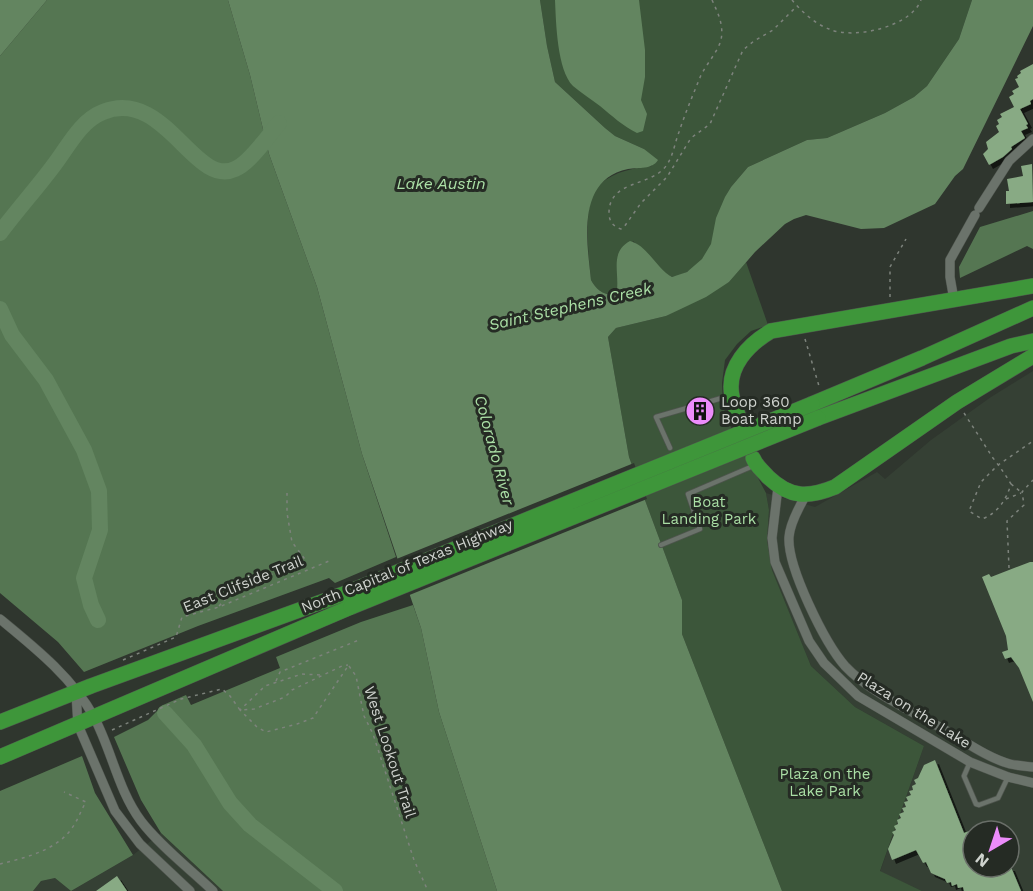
<svg xmlns="http://www.w3.org/2000/svg" width="1033" height="891" font-family="'Work Sans',sans-serif">
	<style>
		.built { fill: #354034; fill-rule: evenodd }
		.green { fill: #3c563a }
		.forest { fill: #557652 }
		.water { fill: #638560 }
		.pier { fill: #2f362e }
		.lines { fill: none; stroke-linecap: round; stroke-linejoin: round }
		.river { stroke: #638560; stroke-width: 16 }
		.building { fill: #88aa84; filter: url(#shadow) }
		.service-casing { stroke: #4e544d; stroke-width: 6 }
		.minor-casing { stroke: #4e544d; stroke-width: 10 }
		.trunk-casing { stroke: #4e544d; stroke-width: 16 }
		.path { stroke: #7d837c; stroke-width: 1.5; stroke-dasharray: 3 4.5; stroke-linecap: butt }
		.service { stroke: #6b736b; stroke-width: 4.5 }
		.minor { stroke: #6b736b; stroke-width: 9 }
		.trunk { stroke: #3e963a; stroke-width: 15 }
		.trunk-bridge-casing { stroke: #4e544d; stroke-width: 16; stroke-linecap: butt }
		.trunk-bridge { stroke: #3e963a; stroke-width: 15 }
		.labels { text-anchor: middle; stroke-width: 6; stroke-linejoin: round; paint-order: stroke }
		.poi-label { font-size: 15px; fill: #cfd3ce; stroke: #252b24; text-anchor: start }
		.park-label { font-size: 15px; fill: #aadfa5; stroke: #252b24 }
		.street-label { font-size: 15px; fill: #cfd3ce; stroke: #252b24 }
		.water-label { font-size: 16px; font-style: italic; fill: #abe0a6; stroke: #252b24 }
	</style>
	<defs>
		<filter id="shadow"><feDropShadow dx="4" dy="4" stdDeviation="0" flood-color="#0009"/></filter>
	</defs>
	<rect width="100%" height="100%" fill="#2f362e"/>
	<path class="built" d="M1033,371V891H922L880,872L924,746L855,707L811,666L772,570L767,540L769,510L766,493L815,507L877,472L885,479L931,440L991,397ZM973,831H1009V867H973Z
		M161,833L223,891H33L41,881L55,878L71,891L133,855Z"/>
	<path class="green" d="M540,0H972L959,39L927,86L914,97L885,113L827,138L807,140L748,167L731,187L727,194C718,226 712,270 672,277L665,273L633,241L617,291L612,295C602,294 596,289 591,280C589,259 581,200 600,184C616,171 633,168 652,166L644,149L615,136L605,128L555,82L547,46Z
		M746,262L768,325L751,331L737,344L725,360L722,383L723,405L727,420L766,493L769,510L767,540L772,570L811,666L855,707L924,746L880,871L922,891H782L682,634V600L629,457L608,337L616,328L666,316L729,282Z"/>
	<path class="forest" d="M47,0H228L250,75L269,154L317,287L362,454L396,557L335,583L329,578L198,626L84,672L58,642L0,593V56Z
		M1033,211V249L1027,246L960,278L959,267L980,227Z
		M413,605L421,628L439,712L497,891H223L161,833L141,800L114,737L148,720L163,705L186,695L191,705L280,668L276,657L361,622Z
		M82,756L95,793L133,855L71,891L55,878L41,881L33,891H0V791Z"/>
	<path class="water" d="M0,0H47L0,56Z
		M228,0H540L547,46L555,82L605,128L615,136L644,149L658,160C652,170 639,167 628,169C576,180 587,241 591,280C596,289 602,294 612,295L617,290C619,271 610,252 630,241C647,245 657,269 672,277L687,272L702,259L711,244L716,218L725,197L731,187L748,167L807,140L827,138L885,113L914,97L927,86L959,39L972,0H1033V26L963,169L955,176L935,204L884,228L861,229L806,215L794,219L785,224L755,252L729,282L706,297L666,316L616,328L608,337L629,457L682,600V634L782,891H497L439,712L421,628L362,454L317,287L269,154L250,75Z
		M555,0H639L645,50V77L641,100L647,114L643,131L637,133C623,126 612,116 600,106C591,99 581,93 573,86C557,70 556,22 555,0Z"/>
	<path class="pier" d="M634,463L647,499L407,596L394,560Z"/>
	<g class="lines">
		<path class="river" d="M0,233C17,210 37,188 54,165C68,147 80,121 103,112C165,87 194,188 235,169C250,163 268,136 279,123
			M0,309L12,335L46,380L84,450L99,491L100,530L84,578L91,605L98,620
			M165,713L194,745L230,803L250,825L335,891"/>
	</g>
	<path class="building" d="M1033,64V99L1030,101L1031,104L1020,109L1028,124L1026,125L1028,128L1021,131L1025,138L1011,147L1012,149L1003,157L989,165L983,154L988,149L986,142L999,132L996,126L999,124L997,120L1002,117L1000,114L1014,107L1009,97L1014,94L1012,91L1019,87L1015,79L1018,78L1017,76L1021,73L1020,71Z
		M1032,164L1033,202L1006,204V191H1009L1007,179L1023,176L1021,166Z
		M1030,562H1033V702L1019,668L1011,657L1005,659L1002,652L1008,650L1006,636L982,577L989,574L991,577Z
		M935,760L964,833L969,831L973,842V867H1011L1021,891H964L963,887L958,888L957,884L952,886L951,882L947,883L945,879L931,873L926,862L923,863L916,850L892,860L888,849L894,835L892,832L896,830L894,826L898,824L897,820L901,818L899,814L904,812L902,808L906,807L904,802L908,801L906,797L911,795L909,791L913,790L912,786L916,784L914,780L918,778L924,765Z
		M117,876L127,891H96Z"/>
	<g class="lines">
		<g class="service-casing">
			<path id="service" d="M670,448L656,417L729,396
				M661,545L700,529L688,494L753,466
				M970,762L964,776L976,804L979,805L998,798L1008,777"/>
		</g>
		<g class="minor-casing">
			<path id="minor" d="M979,208L1009,161L1033,139
				M954,300L950,277V260L975,215
				M778,487L772,538L775,562L809,641L824,663L858,696L970,762L1008,777L1033,783
				M806,495C799,507 790,523 789,537C787,567 825,643 845,666C868,691 915,713 945,730C966,742 988,758 1010,764C1018,766 1026,766 1033,767
				M0,619C34,647 72,677 94,717C112,751 118,790 141,821C160,846 190,869 213,891
				M76,694L78,725L115,811L140,844L190,891"/>
		</g>
		<g class="trunk-casing">
			<path id="trunk" d="M812,404L922,358L1033,308
				M739,418C737,411 733,403 732,396C726,367 749,344 771,331L1033,286
				M818,418L1011,346L1033,341
				M753,458C756,466 762,470 768,477C790,498 808,498 835,487L957,402L1033,356
				M0,722L91,686L346,593
				M0,757L351,607"/>
		</g>
		<path class="path" d="M712,0C718,13 724,25 721,40C717,54 704,66 699,80C692,97 685,114 679,132C675,142 673,157 666,166C650,187 610,180 609,212C609,222 613,226 621,229L624,227L641,203L667,177L691,138L710,124L743,50L754,41L773,30L797,6
			M792,0C801,11 815,24 829,29C853,40 911,27 921,0
			M890,297V267L906,239
			M805,339L819,386
			M964,413L993,458C1000,467 1005,474 1011,484C1006,500 998,513 982,519L969,511L981,482L998,465L1033,441
			M1011,484L1021,492
			M1006,499L1021,493
			M1009,568L1007,521L1024,505L1022,492L1033,480
			M219,606L230,595L304,558L292,542L287,513V493
			M123,660L176,637L182,617L219,607L329,561
			M349,666L356,676L364,716L373,734L414,860L428,891
			M320,675L302,674L265,686L240,710L257,727L266,732L297,724L313,718L348,666
			M276,681L280,672L359,640
			M112,730L181,699L222,689L230,696L240,710L254,709L285,697L292,690L342,666L348,665
			M0,864C25,858 57,850 72,828C78,820 81,810 86,802L64,792"/>
		<use href="#service" class="service"/>
		<use href="#minor" class="minor"/>
		<use href="#trunk" class="trunk"/>
		<g class="trunk-bridge-casing">
			<path id="trunk-bridge" d="M346,593L812,404
				M351,607L818,418"/>
		</g>
		<use href="#trunk-bridge" class="trunk-bridge"/>
	</g>
	<defs>
		<g id="building-disc" transform="scale(1.5)"><circle r="9.5" fill="#ec8cfa" stroke="#252b24"/><path d="M-4-6H4V6H1V3H-1V6H-4ZM-2.5-4.3h1.7v1.8h-1.7ZM.8-4.3h1.7v1.8H.8ZM-2.5-1h1.7V.8h-1.7ZM.8-1h1.7V.8H.8Z" fill="#111"/></g>
	</defs>
	<g fill-rule="evenodd">
		<use href="#building-disc" x="700" y="411"/>
	</g>
	<g class="labels">
		<g class="poi-label">
			<text x="721" y="407">Loop 360<tspan x="721" dy="17">Boat Ramp</tspan></text>
		</g>
		<g class="park-label">
			<text x="709" y="507">Boat<tspan x="709" dy="17">Landing Park</tspan></text>
			<text x="825" y="779">Plaza on the<tspan x="825" dy="17">Lake Park</tspan></text>
		</g>
		<g class="street-label">
			<text transform="translate(407 566) rotate(-22)" y="5">North Capital of Texas Highway</text>
			<text transform="translate(243 584) rotate(-22)" y="5">East Clifside Trail</text>
			<text transform="translate(914 710) rotate(32)" y="5">Plaza on the Lake</text>
			<text transform="translate(390 752) rotate(72)" y="5">West Lookout Trail</text>
		</g>
		<g class="water-label">
			<text x="441" y="189">Lake Austin</text>
			<text transform="translate(570 306) rotate(-13)" y="6">Saint Stephens Creek</text>
			<text transform="translate(495 450) rotate(75)" y="6">Colorado River</text>
		</g>
	</g>
	<g transform="translate(991 849) rotate(219)"><circle r="28" fill="#252b24" stroke="#696e68" stroke-width="1.5"/>
	<path d="M0-4.5L10 22L0 15L-10 22Z" fill="#ec8cfa"/>
	<text y="-9" font-size="16" font-weight="bold" text-anchor="middle" fill="#cfd3ce">N</text>
	</g>
</svg>
